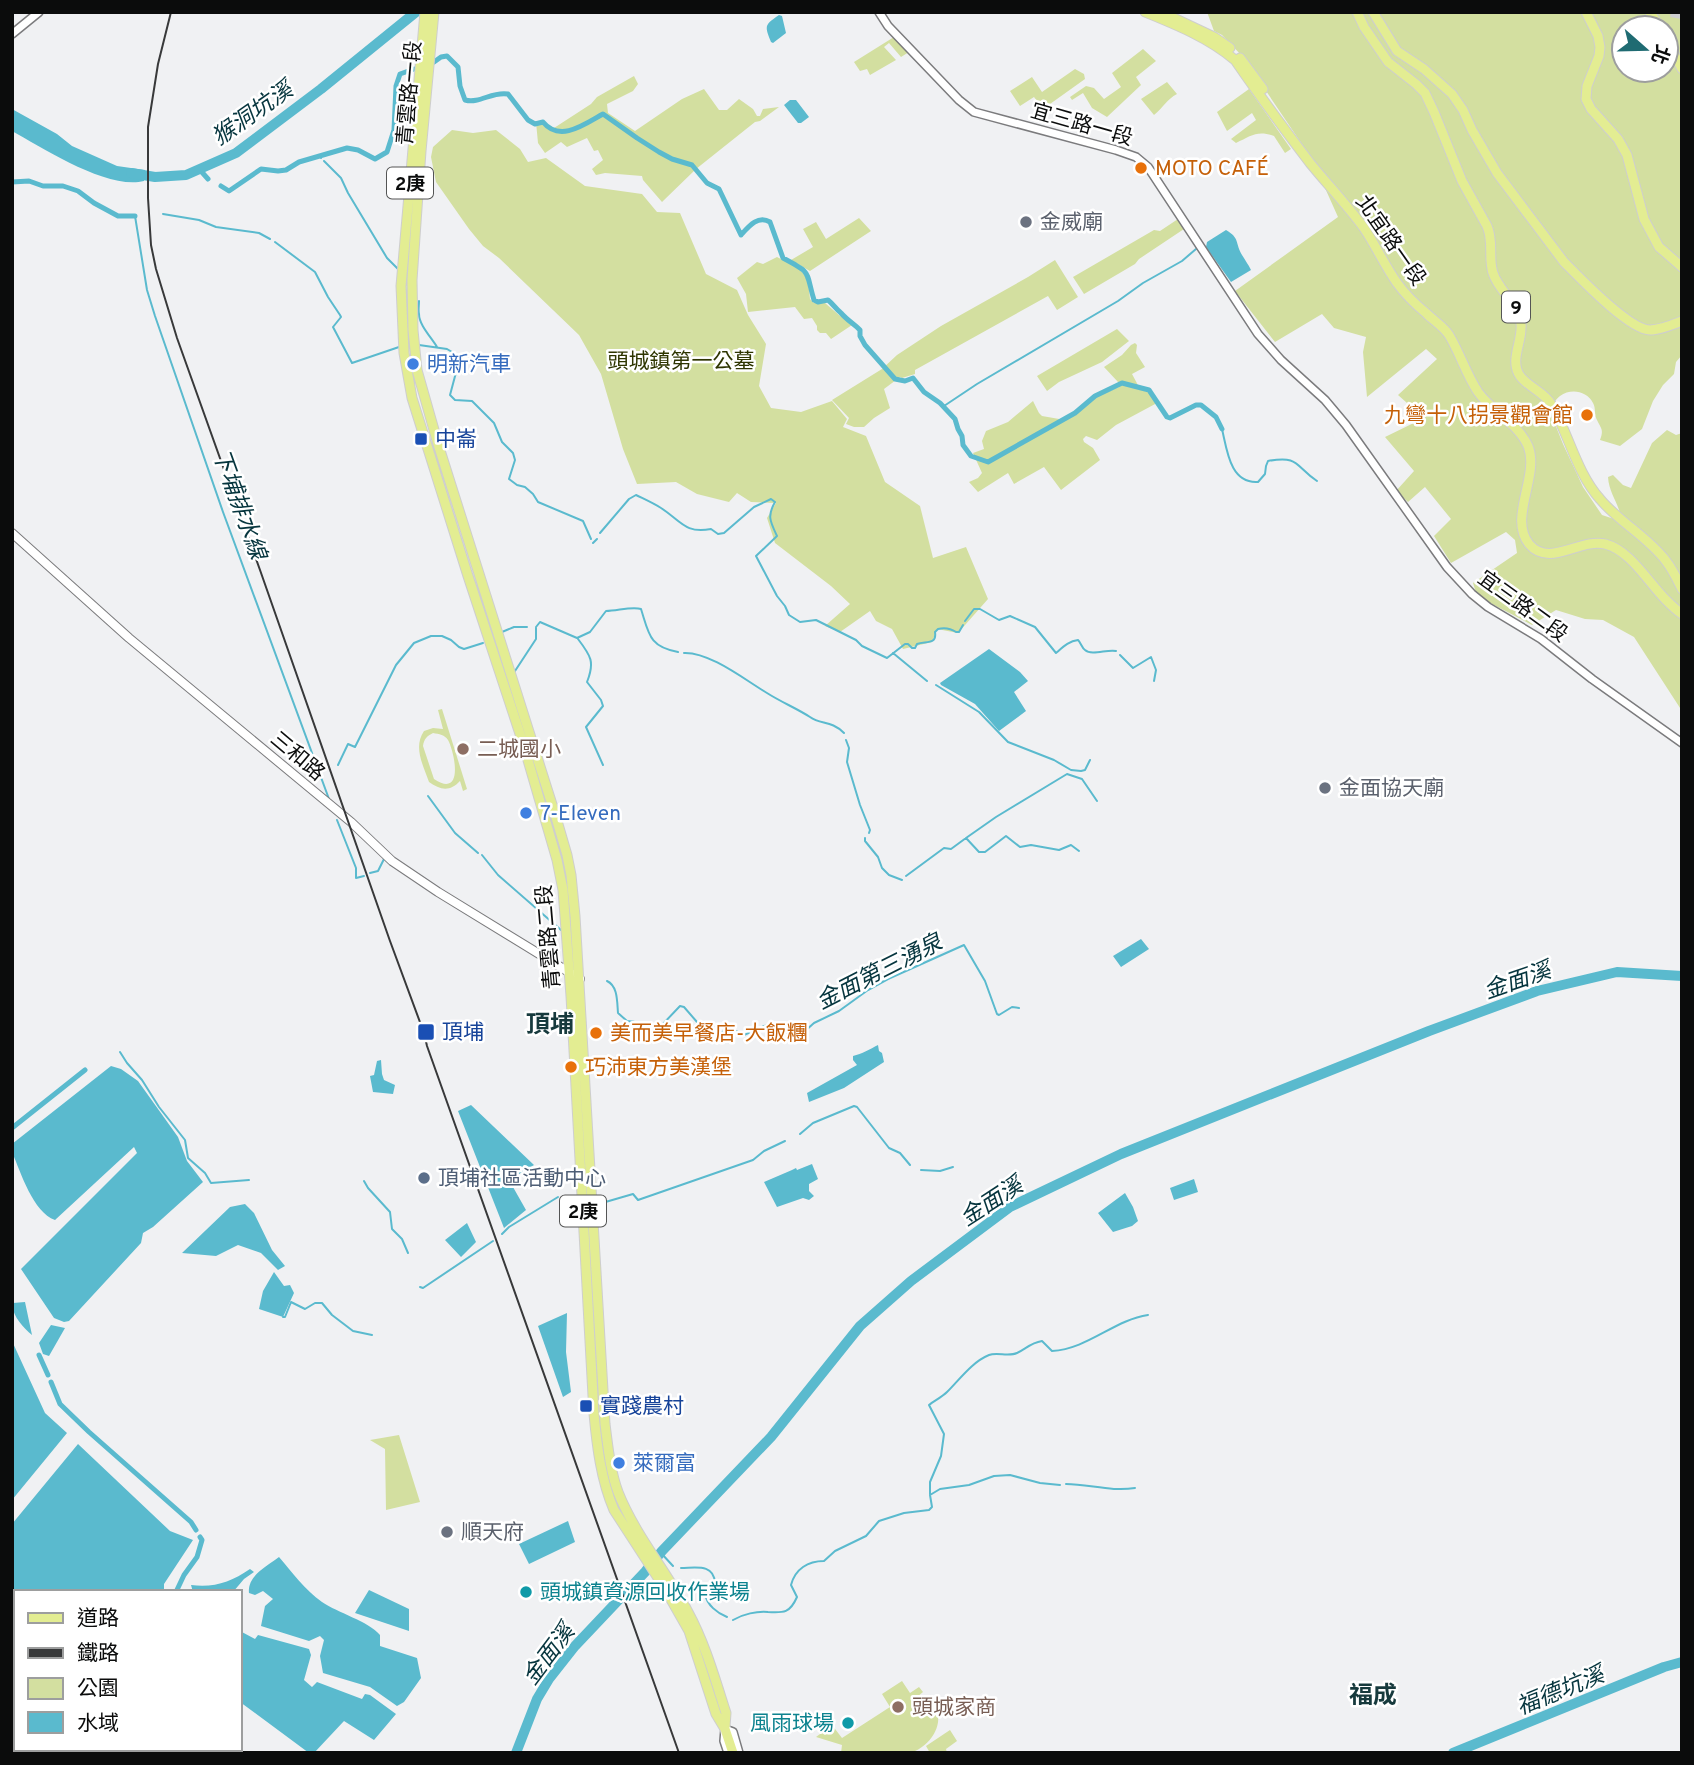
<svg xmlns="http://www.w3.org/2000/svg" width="1694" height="1765" font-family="Overpass,'Noto Sans TC',sans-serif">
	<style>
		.green { fill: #d3dfa0; fill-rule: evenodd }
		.water { fill: #5abace }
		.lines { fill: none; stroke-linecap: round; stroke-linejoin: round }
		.stream { stroke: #5abace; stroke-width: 2 }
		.canal { stroke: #5abace; stroke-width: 5 }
		.river { stroke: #5abace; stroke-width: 10 }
		.motorway-tunnel { stroke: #cecfd0; stroke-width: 10; stroke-dasharray: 10 5; stroke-linecap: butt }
		.tertiary-casing { stroke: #7b7b7d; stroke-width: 10 }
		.secondary-casing { stroke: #7b7b7d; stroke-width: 10 }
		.primary-casing { stroke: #cecece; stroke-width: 11 }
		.tertiary { stroke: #fff; stroke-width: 7 }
		.secondary { stroke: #fff; stroke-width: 8 }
		.primary { stroke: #e3ed92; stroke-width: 9 }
		.rail { stroke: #38393a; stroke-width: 2 }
		.food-dot { fill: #e8710a; stroke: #fff; stroke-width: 2.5 }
		.worship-dot { fill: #6b7280; stroke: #fff; stroke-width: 2.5 }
		.shop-dot { fill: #3f7fe0; stroke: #fff; stroke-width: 2.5 }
		.transit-dot { fill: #1a4fb4; stroke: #fff; stroke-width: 2.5 }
		.education-dot { fill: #8d6e63; stroke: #fff; stroke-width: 2.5 }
		.service-dot { fill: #5c6f8a; stroke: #fff; stroke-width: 2.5 }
		.culture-dot { fill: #0f9aa8; stroke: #fff; stroke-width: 2.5 }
		.labels { text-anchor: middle; stroke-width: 5; stroke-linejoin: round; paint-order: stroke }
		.shield { fill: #fff; stroke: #545555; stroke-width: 2 }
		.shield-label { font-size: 19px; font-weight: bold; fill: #0b0c0c }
		.street-label { font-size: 21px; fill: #0b0c0c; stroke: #fff }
		.food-label { font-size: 21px; fill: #c56008; stroke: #fff; text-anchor: start }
		.worship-label { font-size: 21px; fill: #5b616d; stroke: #fff; text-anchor: start }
		.park-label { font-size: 21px; fill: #2e3500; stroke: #fff }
		.shop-label { font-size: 21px; fill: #366cbe; stroke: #fff; text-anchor: start }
		.transit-label { font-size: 21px; fill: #164399; stroke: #fff; text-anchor: start }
		.education-label { font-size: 21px; fill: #785e54; stroke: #fff; text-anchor: start }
		.service-label { font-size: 21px; fill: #4e5e75; stroke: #fff; text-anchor: start }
		.culture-label { font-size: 21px; fill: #0d838f; stroke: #fff; text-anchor: start }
		.water-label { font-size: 23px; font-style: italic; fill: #06353e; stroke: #fff }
		.quarter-label { font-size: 24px; font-weight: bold; fill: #173a3d; stroke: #fff }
	</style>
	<rect width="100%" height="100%" fill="#f0f1f3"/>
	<path class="green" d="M1207,12H1682V355L1676,362L1674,374L1663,385L1653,401L1642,429L1620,446L1600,440C1604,429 1601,429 1597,420C1594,415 1596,408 1593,403C1587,391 1571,388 1560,396C1556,399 1552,405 1549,409L1563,444L1583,487L1602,515L1614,519L1620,513C1616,499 1609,492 1608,477L1613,475L1623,485L1631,488L1652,443L1667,430L1676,435L1682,433V711L1634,637L1603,620L1585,619L1556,610L1532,625L1477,596L1473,583L1517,553L1515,540L1506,532L1451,563L1434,536L1451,519L1425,487L1408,502L1396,491L1414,471L1385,437L1424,418L1398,395L1437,359L1426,349L1367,397L1363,352L1366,337L1334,328L1322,314L1275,342L1235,291L1338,217L1312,159L1243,57L1222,35L1214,31ZM1624,28H1666V70H1624Z
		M894,37L909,52L901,57L889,43L884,47L896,60L870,75L867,69L860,71L854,62Z
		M1143,49L1156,61L1136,77L1141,85L1107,117L1092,108L1083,93L1072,100L1070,97L1086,86L1094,88L1104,99L1121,87L1112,73Z
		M1075,69L1084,74L1085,79L1043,109L1034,97L1020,106L1010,91L1032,77L1042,92Z
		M634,76L638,84L633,91L607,104L608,113L635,131L682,99L704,89L719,110H727L739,99L753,109L757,116H760L763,109L779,107L760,121L755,122L696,169L662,202L643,180L642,176L605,173L596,175L592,169L603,160L598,150L594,151L587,138L567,147L561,142L545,153L538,143L536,122H543L554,128L591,104L597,97Z
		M1167,82L1177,94C1167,99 1163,108 1154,115L1141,99Z
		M1249,89L1291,149L1285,153L1274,136C1257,130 1251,136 1236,143L1231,139L1256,120L1252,113L1227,131L1217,112Z
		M452,130L473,133L496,130L520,149L528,162L546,158L585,186L642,194L657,212L680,213L706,274L737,290L748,315L766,344L759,386L771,408L801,412L832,401L847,419L843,427L866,436L885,482L920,506L933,558L966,547L988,599L958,633L937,629L932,642L903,649L892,629L876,621L870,611L840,632L825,626L850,604L831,586L775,543L767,518L776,503L751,502L737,493L729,502L697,494L676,482L637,484L623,449L601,374L579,335L499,258L483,246L469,229L436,182L431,157L433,147Z
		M859,218L871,231L810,271L791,260L813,247L803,229L816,222L826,239Z
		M1178,219L1184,229L1139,259L1135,264L1084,294L1073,277L1154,230L1160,231Z
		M777,257C801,269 808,270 810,299L814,303H825L839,315L852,325L831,339L826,333H820L817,330V326L812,318L804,319L795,307L748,312L746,294L737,278L757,262L763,264Z
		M1055,260L1078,297L1057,310L1048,296L915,370V374L902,378L900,377L884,389L890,408L874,418L864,427H854L846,424L849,418L832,400L882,369L897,355L941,326L1028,277Z
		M1117,329L1129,341L1102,362L1059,382L1047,391L1037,376Z
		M1135,343L1137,345L1136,353L1145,367L1132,374L1140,389L1150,393L1157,403L1116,425L1097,440L1086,436L1083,439L1084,442L1093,448L1100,460L1061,490L1044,467L1014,484L1008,473L978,492L969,482L978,478L982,473L973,453L984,449L982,441L986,431L1008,422L1033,401L1039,413L1042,416L1065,420L1078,413L1096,397L1119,387L1118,382L1104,367L1122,355L1131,345Z
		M442,709L467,789L463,791L460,781C450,792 440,790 429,782C423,765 413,747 424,731L433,728L443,729L438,710ZM433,733C439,734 445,735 448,740C455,753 464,799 434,779L423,746C424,739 427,736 433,733Z
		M399,1435L420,1502L386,1510L385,1449L370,1440Z
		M902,1681L910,1693L919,1687L923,1692L917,1697C951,1704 940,1741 913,1752C907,1754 898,1753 891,1753C875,1753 858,1753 841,1753L842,1745L816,1737L832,1725L842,1738L890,1707L882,1694Z
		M950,1730L957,1741L946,1749L947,1753H930L926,1746Z"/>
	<path class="water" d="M779,15L782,16L786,33L773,43L771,42C764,25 765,25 779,15Z
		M790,100H796L809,117L801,123H798L784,105Z
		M12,109L57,134L72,146L117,166L145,170L144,181C108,190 44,149 12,131Z
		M1226,230C1240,238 1235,243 1242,255C1245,260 1248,264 1251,270L1231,282L1206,247L1207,242Z
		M989,649L1020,672L1028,681L1014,692L1026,711L999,731L975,704L941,685L940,683Z
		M1141,939L1149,949L1121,967L1113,956Z
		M878,1045L879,1051L882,1053L884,1062L844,1088L809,1102L807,1093L857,1065L853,1060V1056C862,1054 870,1049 878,1045Z
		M381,1060L382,1074L384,1080L395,1085L393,1094L373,1092L370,1076L374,1075L377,1061Z
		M111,1066L121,1069L138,1081L178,1137L187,1161L203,1182L153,1227L143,1233L141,1243L69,1321L64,1322L54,1318L21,1269L137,1153L134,1147L55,1220C33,1212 21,1173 12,1152V1144Z
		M471,1105L534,1165L509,1180L526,1210L504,1228L458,1111Z
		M812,1164L818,1179L809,1184V1191L814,1196L809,1200L803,1198L777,1207L764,1182L792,1170L796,1168L797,1170Z
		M1194,1179L1198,1192L1174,1200L1170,1188Z
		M1125,1193L1133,1207L1138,1221L1132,1226L1113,1232L1098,1213Z
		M245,1204L254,1213L272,1250L285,1266L278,1270L261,1253L238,1245L216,1256L182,1253L230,1207Z
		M467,1223L476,1242L461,1257L445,1240Z
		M274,1272L284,1286L290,1285L294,1293L283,1317L259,1309L263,1291Z
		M25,1302L32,1335C23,1327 11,1315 13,1303Z
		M567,1313L566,1352L571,1392L563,1397L538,1326Z
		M51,1325L65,1328L49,1356L43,1354L39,1343Z
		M12,1341L45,1413L67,1433L12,1500Z
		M78,1444L170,1531L193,1540L164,1584V1592H16V1673L12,1668V1524Z
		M568,1521L575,1542L529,1564L519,1544Z
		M279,1557C292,1572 305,1590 322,1602C338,1613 368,1621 380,1635V1646L417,1658L421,1678L404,1702L397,1706L370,1687L323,1673L320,1656L324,1640L320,1636L309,1641L261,1626L265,1606L273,1599L263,1591L255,1595L249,1593C247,1576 267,1566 279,1557Z
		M250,1569L254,1572L244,1579L233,1592H193L191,1585C214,1588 231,1582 250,1569Z
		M369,1590L409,1609V1631L355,1613Z
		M240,1631L255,1639L258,1635L309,1649L311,1655L304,1680L312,1687L317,1682L362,1699L365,1694L370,1695L396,1714L374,1740L344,1721L314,1753H309L240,1702Z
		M96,1749H217L218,1753H102Z"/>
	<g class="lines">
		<path class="stream" d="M319,155L321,158
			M324,161L341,178L348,193L387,258L398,269
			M163,214L199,220L216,227L259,233L270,239
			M135,216L147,290L155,316L223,512L329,799
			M275,242L315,272L328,297L340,315L341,317L333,327L352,363L399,347
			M419,301C419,306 418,310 419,314C419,325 431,337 437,347
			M419,345L447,349L457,355L458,365L450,395L455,400L472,401L494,423L502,442L513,453L515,460L509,479L517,485L525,487L533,494L538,502L583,521L591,539
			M944,406L977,384L1118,301L1143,283L1182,261L1196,249
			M1222,429C1227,450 1230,484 1258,482L1265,474L1266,466L1268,461C1299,455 1295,466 1317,481
			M600,533L629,499L636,495C644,499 653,503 661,508C681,521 685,534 711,529L718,534L724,533L754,507L771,499L775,502C767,516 770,521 777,536L756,556L777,596L785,606L789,615L800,622L816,620L856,640L862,646L887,658L905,644H908L912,648H915L917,644C926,641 937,645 935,632L938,629C945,627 950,628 956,632H959L963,625
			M593,543L597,539
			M965,621L974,609H980L999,620L1010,616L1035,627L1056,653C1063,647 1069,641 1078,640C1081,643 1082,648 1085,650C1092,656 1107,649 1116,651
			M536,627L540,622L577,638L590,632L606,611C617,611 632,606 641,609C649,634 649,647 678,652
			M502,632L514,627H527
			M578,639C591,656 595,662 587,682L601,700L603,706L586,727L603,765
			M684,653C710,652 745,680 767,693C781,702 796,708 810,717C821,725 831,720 844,733
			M893,653L927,681
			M1120,655L1133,668L1151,657L1156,670L1154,681
			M515,671L536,639V628
			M936,685L979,712L1008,742L1054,760L1071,770L1081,771L1085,770L1090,760
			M846,740L849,748L847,762L860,805L870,830L869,833
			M338,765L348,744L355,747L396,665L414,643L431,636H442L451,640L459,647L464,649L483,643
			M428,796L455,833L478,853
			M337,820L356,868V878L364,876
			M865,838V841L878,857L882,868L889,875L902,880
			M966,838L996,817L1067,774L1082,779L1097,801
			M482,855L498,875L561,930
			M370,873L378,871L384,859
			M906,876L944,848L951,849L966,838L979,852H985L1006,836L1020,847L1031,845L1059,850L1071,845L1079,851
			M607,981C618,986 617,1002 618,1013L627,1021C637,1021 645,1025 652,1032L661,1026L680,1006L684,1007L697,1022L708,1023L715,1033L734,1030L744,1035L769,1024L779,1031L789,1034L795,1040L814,1023L839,1011L868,990L888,979L964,945L985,981L997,1014L999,1015L1012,1007L1019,1008
			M120,1052L127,1063L142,1080L159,1107L185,1140L188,1158L205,1173L211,1183L249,1180
			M800,1134L813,1123L854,1106L857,1107L889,1148L900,1153L910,1165
			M921,1170L940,1171L953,1167
			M364,1181L368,1188L390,1212L392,1229L402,1239L408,1253
			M597,1202L602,1203L633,1194L638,1200L753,1160L764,1151L785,1141
			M502,1234L509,1227L558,1197
			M420,1287L423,1288L493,1241
			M283,1317H285L291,1302L305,1309L315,1303H322L332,1315L353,1331L372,1335
			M1066,1484C1089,1484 1111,1492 1135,1488
			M930,1494V1482L941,1456L944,1434L929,1405C934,1401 942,1397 947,1392C960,1379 972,1362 989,1355C997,1352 1009,1357 1017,1353C1026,1349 1030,1343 1042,1341L1052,1351C1088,1349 1114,1320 1148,1315
			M661,1553L673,1566
			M681,1568C695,1568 714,1563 715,1583L705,1594C707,1605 717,1613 727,1617
			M733,1620C743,1614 757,1611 768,1612C784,1613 790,1613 797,1597L791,1585C795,1569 808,1561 824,1561L835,1551L866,1536L879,1521L904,1513L929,1510L932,1507L930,1495L940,1489L969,1485L994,1476L1010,1475L1040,1483L1060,1485"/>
		<path class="canal" d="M434,62L441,57L447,56L458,67L460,86L465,100C480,104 492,91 508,94L528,120L535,124L543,122C560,143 585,124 603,114L637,138L659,152L672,159L692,165L707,183L719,189L741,235C749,226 758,215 770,222L783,258C813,274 805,270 814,300L818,302L828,300C833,304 836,309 841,313C847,320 854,324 860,330V336L865,345L895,379L905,381L913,378L924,392L940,403L955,419L958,429L962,436L963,445L971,456L988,462L1075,413L1095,396L1122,383L1149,390L1167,417L1170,418L1196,405H1201L1216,417L1222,429
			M200,170L208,179
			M12,182L29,181L43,186H63L78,191L94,203L118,216H135
			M221,186L229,191L261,169L278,171L286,170L299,162L347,148L358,150L375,159L387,152L394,130L396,86L400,74L414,69
			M12,1128L85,1070
			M39,1355L48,1375
			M51,1382L60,1404L89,1432L191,1522L196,1530
			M176,1592L184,1575L197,1557L202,1540L200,1537
			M54,1753L58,1749"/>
		<path class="river" d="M131,173L155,177L186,175L236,153L321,89L416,12
			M516,1753L537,1699L549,1679L575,1646L645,1572L662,1551L771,1437L860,1326L911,1281L1010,1207L1121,1154L1429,1031L1537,991L1617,972L1682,976
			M1453,1753L1664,1667L1682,1662"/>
		<path class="motorway-tunnel" d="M1671,12L1682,14"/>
		<g class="tertiary-casing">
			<path id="tertiary" d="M879,12L888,26L959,100L974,112L1116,150L1136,157L1148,167L1258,334L1281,360L1325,400L1346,425L1447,567L1472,594L1488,607L1541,639L1592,679L1682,743
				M12,34L39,12
				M728,1753L724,1741L725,1729L733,1732L739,1753"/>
		</g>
		<g class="secondary-casing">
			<path id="secondary" d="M12,533L129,638L351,822L392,861L438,892L580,979"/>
		</g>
		<g class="primary-casing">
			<path id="primary" d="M425,12L401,286L404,353L412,398L468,576L523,743L557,860L563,890L571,996L594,1414C597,1446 601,1480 614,1510L664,1587L689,1631L716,1714L725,1729L733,1753
				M434,12L421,151L412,280L413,330L417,370L438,444L555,814L567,855L571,875L575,916L605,1424C608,1447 610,1470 618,1492C635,1535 667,1572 688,1612C705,1643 715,1679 726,1713L725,1727
				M1145,12C1177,25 1209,38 1235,60C1259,95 1284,129 1310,163C1328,185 1347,205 1364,228C1376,246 1385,266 1397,283C1405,294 1415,304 1426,313C1434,321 1443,326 1449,335C1460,353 1466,374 1478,392C1492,412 1518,423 1528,446C1540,475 1508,518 1529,544C1549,568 1580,538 1605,544C1630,550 1648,582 1666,600C1671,605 1676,610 1682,614
				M1161,12L1214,37L1230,48
				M1357,12L1364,27L1388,62L1416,84L1425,93L1434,112L1462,181L1487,226C1494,241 1488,258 1493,273C1499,292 1519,303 1521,324C1523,341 1509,360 1520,376C1528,387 1544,392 1551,404C1569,434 1576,472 1600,499C1619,522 1648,537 1666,561C1673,570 1677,579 1682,589
				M1373,12L1397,51L1424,69L1452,94L1463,110L1472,130L1497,173L1564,262C1579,277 1629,330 1650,330C1660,330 1672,325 1682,321
				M1586,12L1598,36L1600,47L1599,56L1587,86L1586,99L1591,109L1618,139L1627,155L1644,219L1659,247L1682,267
				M1650,12L1660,28
				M1666,39L1682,69
				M1240,58L1263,89"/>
		</g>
		<use href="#tertiary" class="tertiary"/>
		<use href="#secondary" class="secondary"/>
		<use href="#primary" class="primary"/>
		<path class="rail" d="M171,12L158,64L148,127V198L151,245L156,269L177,338L260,570L390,941L424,1033L427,1046L679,1753"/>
	</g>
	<g class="food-dot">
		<circle cx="1141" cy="168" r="7"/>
		<circle cx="1587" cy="415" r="7"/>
		<circle cx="596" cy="1033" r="7"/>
		<circle cx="571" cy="1067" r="7"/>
	</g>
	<g class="worship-dot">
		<circle cx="1026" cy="222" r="7"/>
		<circle cx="1325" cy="788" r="7"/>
		<circle cx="447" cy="1532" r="7"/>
	</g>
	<g class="shop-dot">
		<circle cx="413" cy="364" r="7"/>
		<circle cx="526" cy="813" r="7"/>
		<circle cx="619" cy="1463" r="7"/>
	</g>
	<g class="transit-dot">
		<rect x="414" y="432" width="14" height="14" rx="3.5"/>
		<rect x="417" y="1023" width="18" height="18" rx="3.5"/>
		<rect x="579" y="1399" width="14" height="14" rx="3.5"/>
	</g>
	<g class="education-dot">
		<circle cx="463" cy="749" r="7"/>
		<circle cx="898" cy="1707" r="7"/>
	</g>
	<circle class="service-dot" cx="424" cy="1178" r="7"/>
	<g class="culture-dot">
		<circle cx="526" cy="1592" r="7"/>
		<circle cx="848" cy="1723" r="7"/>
	</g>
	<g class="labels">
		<g class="shield">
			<rect x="387" y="167.5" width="46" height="31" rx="5"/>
			<rect x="1502" y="291.5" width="28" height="31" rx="5"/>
			<rect x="560" y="1195.5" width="46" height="31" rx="5"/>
		</g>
		<g class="shield-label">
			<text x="410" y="190">2庚</text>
			<text x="1516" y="314">9</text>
			<text x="583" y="1218">2庚</text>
		</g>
		<g class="street-label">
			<text transform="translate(409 93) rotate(-85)" y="7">青雲路一段</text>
			<text transform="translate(1082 124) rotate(16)" y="7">宜三路一段</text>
			<text transform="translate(1391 240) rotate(55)" y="7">北宜路一段</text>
			<text transform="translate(1523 606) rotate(36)" y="7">宜三路二段</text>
			<text transform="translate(298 756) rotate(40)" y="7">三和路</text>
			<text transform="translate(548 937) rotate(-95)" y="7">青雲路二段</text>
		</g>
		<g class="food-label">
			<text x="1155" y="175">MOTO CAFÉ</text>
			<text x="1573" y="422" text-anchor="end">九彎十八拐景觀會館</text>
			<text x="610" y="1040">美而美早餐店-大飯糰</text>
			<text x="585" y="1074">巧沛東方美漢堡</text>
		</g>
		<g class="worship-label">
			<text x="1040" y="229">金威廟</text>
			<text x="1339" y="795">金面協天廟</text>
			<text x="461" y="1539">順天府</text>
		</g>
		<g class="park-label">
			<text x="681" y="368">頭城鎮第一公墓</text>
		</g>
		<g class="shop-label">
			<text x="427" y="371">明新汽車</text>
			<text x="540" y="820">7-Eleven</text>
			<text x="633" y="1470">萊爾富</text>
		</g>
		<g class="transit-label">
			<text x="435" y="446">中崙</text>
			<text x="442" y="1039">頂埔</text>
			<text x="600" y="1413">實踐農村</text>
		</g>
		<g class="education-label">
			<text x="477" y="756">二城國小</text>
			<text x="912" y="1714">頭城家商</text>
		</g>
		<g class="service-label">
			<text x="438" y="1185">頂埔社區活動中心</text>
		</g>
		<g class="culture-label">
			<text x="540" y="1599">頭城鎮資源回收作業場</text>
			<text x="834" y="1730" text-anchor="end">風雨球場</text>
		</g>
		<g class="water-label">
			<text transform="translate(252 113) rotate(-35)" y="8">猴洞坑溪</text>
			<text transform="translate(240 504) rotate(70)" y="8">下埔排水線</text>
			<text transform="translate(879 971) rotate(-27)" y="8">金面第三湧泉</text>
			<text transform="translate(1517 980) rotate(-19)" y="8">金面溪</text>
			<text transform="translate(991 1201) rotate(-33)" y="8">金面溪</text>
			<text transform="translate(548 1654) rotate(-53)" y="8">金面溪</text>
			<text transform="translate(1560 1690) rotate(-22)" y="8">福德坑溪</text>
		</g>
		<g class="quarter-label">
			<text x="550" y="1032">頂埔</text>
			<text x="1373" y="1703">福成</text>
		</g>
	</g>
	<rect width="1694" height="1765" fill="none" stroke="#0b0c0c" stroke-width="28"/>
	<rect x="14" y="1590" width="228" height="161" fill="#ffffff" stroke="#9d9e9e" stroke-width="2"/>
	<rect x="28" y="1613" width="35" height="10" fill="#e3ed92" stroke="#9d9e9e" stroke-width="2"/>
	<text x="77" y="1625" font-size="21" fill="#0b0c0c">道路</text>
	<rect x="28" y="1648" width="35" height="10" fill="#38393a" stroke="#9d9e9e" stroke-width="2"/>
	<text x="77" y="1660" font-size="21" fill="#0b0c0c">鐵路</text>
	<rect x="28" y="1678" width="35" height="21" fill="#d3dfa0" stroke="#9d9e9e" stroke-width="2"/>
	<text x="77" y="1695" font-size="21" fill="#0b0c0c">公園</text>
	<rect x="28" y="1712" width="35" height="21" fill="#5abace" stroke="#9d9e9e" stroke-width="2"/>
	<text x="77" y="1730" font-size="21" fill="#0b0c0c">水域</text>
	<g transform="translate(1645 49) rotate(110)"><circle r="33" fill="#ffffff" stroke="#9d9e9e" stroke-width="2"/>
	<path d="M0-5L12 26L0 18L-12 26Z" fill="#1f6b72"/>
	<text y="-10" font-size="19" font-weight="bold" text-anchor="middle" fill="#0b0c0c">北</text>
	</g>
</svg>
